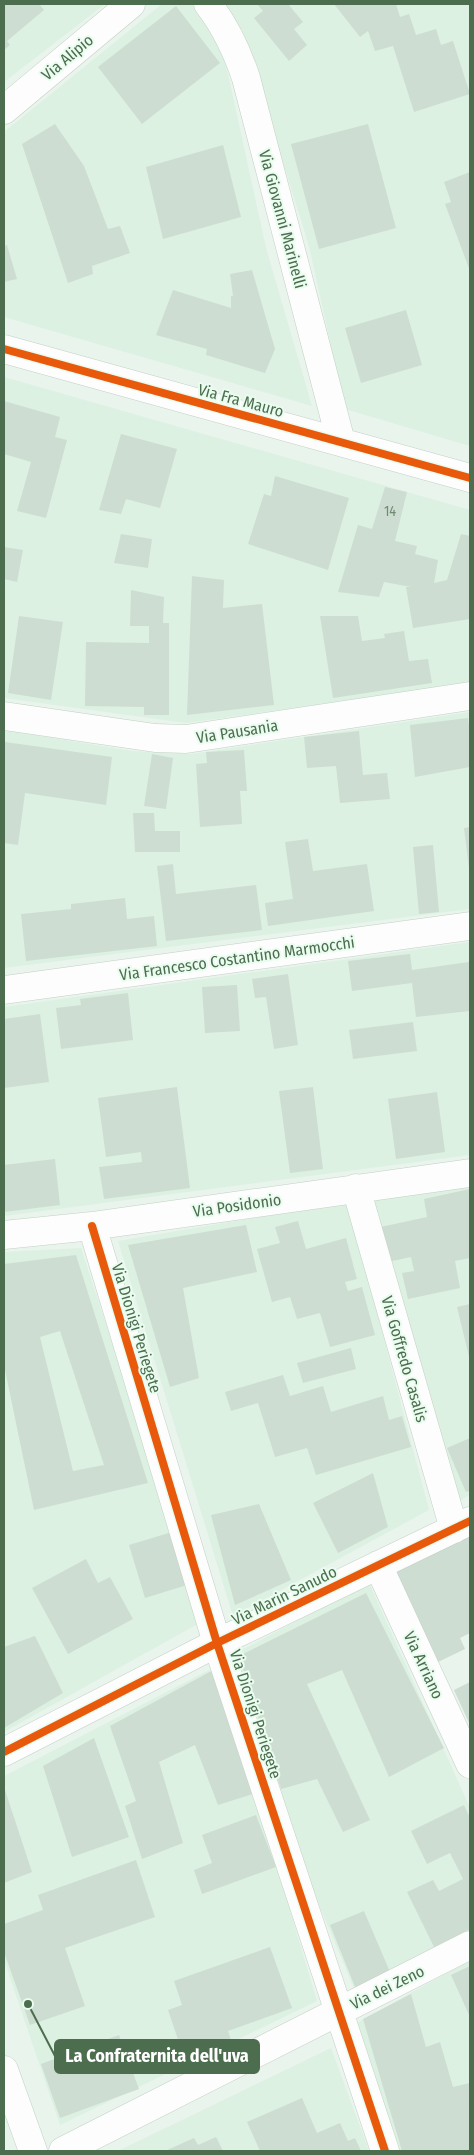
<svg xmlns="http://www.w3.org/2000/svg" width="474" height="2155" font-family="'Fira Sans Condensed',sans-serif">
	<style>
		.residential { fill: #dcf1e2 }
		.building { fill: #ceddd1; fill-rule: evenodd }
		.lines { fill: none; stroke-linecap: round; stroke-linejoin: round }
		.minor-casing { stroke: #c3d1c6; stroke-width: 29 }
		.minor { stroke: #fcfdfc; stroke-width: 28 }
		.cycleway-casing { stroke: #e9fcef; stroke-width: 11 }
		.cycleway { stroke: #e8590c; stroke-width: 8 }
		.labels { text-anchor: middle; stroke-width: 4; stroke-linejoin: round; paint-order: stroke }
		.number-label { font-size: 14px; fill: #6f8c72 }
		.street-label { font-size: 16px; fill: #4c6d4e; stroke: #e9fcef }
		.leader { fill: none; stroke: #4c6d4e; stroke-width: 2 }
		.callout-dot { fill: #4c6d4e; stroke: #e9fcef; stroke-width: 2 }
		.callout { fill: #4c6d4e; stroke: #4c6d4e; stroke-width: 2 }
		.callout-label { font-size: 18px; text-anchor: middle; font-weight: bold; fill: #fff }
	</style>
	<rect width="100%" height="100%" fill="#e8f4ec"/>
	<path class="residential" d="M4,4H105L4,82Z
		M162,4H192L203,16L225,60L266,248L312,406L4,317V132Z
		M222,4H470V446L345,409L309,246L242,30Z
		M4,377L470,510V683L186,723L4,698Z
		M470,712V909L4,968V730L132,751L191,754Z
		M470,942V1155L4,1216V1007Z
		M470,1186V1495L459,1501L372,1200Z
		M348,1202L429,1510L233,1616L118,1241Z
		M81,1248L203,1621L4,1732V1252Z
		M369,1583L470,1808V1935L356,1993L300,1859L234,1654Z
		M217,1666L317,2001L60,2125L4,1960V1776Z
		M470,1960V2151H396L357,2023Z
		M331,2048L369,2151H118Z"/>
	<path class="building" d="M4,4H39L44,10L7,41L10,45L4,50Z
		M257,4H288L303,22L294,29L307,45L289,61L254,18L263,11Z
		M334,4H396L400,17L409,14L416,35L436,29L441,45L453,41L470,94L414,112L393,46L375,51L368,31L360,37Z
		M176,6L220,63L142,124L98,67Z
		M55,124L84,166L108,229L120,226L130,253L92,266L93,274L68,283L22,144Z
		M368,124L396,228L319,249L291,144Z
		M223,145L241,217L163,239L146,167Z
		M470,172V271L445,204L451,202L444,182Z
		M7,245L17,279L4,282V246Z
		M252,270L275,349L265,373L206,355L207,349L156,335L173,290L231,308V296H233L230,274Z
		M406,310L422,365L361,383L345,328Z
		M4,401L60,417L55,437L67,440L46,518L17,511L31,462L4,454Z
		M121,434L177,449L160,508L126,499L121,514L99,510Z
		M275,476L349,498L328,570L248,544L264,494L271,496Z
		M385,487L407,492L395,541L417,546L415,554L438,560L434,583L447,580L461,534L470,536V619L413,628L406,587H411L384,582L379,597L338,592L358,525L372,529Z
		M121,534L152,539L148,568L114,563Z
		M4,547L23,550L17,582L4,579Z
		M192,576L224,580L223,608L262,604L274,705L187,715Z
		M131,590L164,597L163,623H169V715H144V707L85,706L86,642L149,643V626H130Z
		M19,616L63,622L51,700L8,693Z
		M320,616H358L362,641L385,638L384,634L404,631L409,661L428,659L432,683L333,698Z
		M468,718L470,735V767L415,777L410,725Z
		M359,731L363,775L387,773L390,799L340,803L336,766L307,768L304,737Z
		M5,742L112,757L106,805L25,793L18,845L4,843Z
		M244,750L247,791H240L242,824L200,827L196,764L207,763L206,752Z
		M152,754L173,758L166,809L144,806Z
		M133,813H154L155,831H180V852H135Z
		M470,827V867L469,868L464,828Z
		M308,839L313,871L367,864L374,911L268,926L265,903L293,899L285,842Z
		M433,845L439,912L419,914L413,847Z
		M173,864L176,894L256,885L262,930L166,941L157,866Z
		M125,898L127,919L154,916L157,946L26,961L21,914L71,909V904Z
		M410,954L412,970L469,962L470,1011L416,1017L412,983L352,991L348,961Z
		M288,974L298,1045L274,1049L266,997L255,998L252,979Z
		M237,985L240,1031L205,1033L202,987Z
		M128,993L133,1040L61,1049L56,1008L81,1005L80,999Z
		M40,1014L49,1082L4,1088V1019Z
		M413,1022L417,1051L353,1059L349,1030Z
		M177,1087L190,1188L104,1199L99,1167L142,1162L141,1152L106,1157L98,1098Z
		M313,1087L323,1169L290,1173L279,1091Z
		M437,1092L445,1152L396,1159L388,1099Z
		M55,1159L60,1205L4,1212V1165Z
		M470,1189V1258L455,1261L460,1288L408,1299L402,1273L414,1271L411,1257L383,1263L376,1228L427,1217L424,1199Z
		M298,1221L306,1249L346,1238L357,1279L345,1282L348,1291L362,1287L375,1335L330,1347L320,1313L297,1319L290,1297L272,1302L257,1249L280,1243L275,1227Z
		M246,1225L257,1272L183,1288L199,1378L170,1387L128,1245Z
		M76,1255L148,1483L34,1510L4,1365V1264ZM60,1331L104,1465L73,1471L40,1337Z
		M470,1304V1361L457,1307Z
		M351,1348L356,1369L303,1383L297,1363Z
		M283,1375L290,1396L323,1386L331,1412L383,1396L389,1420L402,1416L411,1447L316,1475L307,1448L275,1457L258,1403L231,1411L225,1392Z
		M470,1438V1491L466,1492L447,1448Z
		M373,1473L388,1527L338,1553L313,1503Z
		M259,1504L291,1580L235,1605L211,1515Z
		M172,1532L187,1585L145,1598L129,1545Z
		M470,1536V1633L460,1638L465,1649L438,1662L394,1573Z
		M86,1559L98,1583L110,1577L133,1619L68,1654L32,1588Z
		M366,1593L444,1748L389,1777L342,1670L307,1684L370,1820L343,1832L317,1779L281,1789L239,1656Z
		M35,1636L63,1693L4,1728V1647Z
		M215,1669L253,1794L218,1805L195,1745L159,1762L183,1843L142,1859L125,1806L136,1801L110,1726Z
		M470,1682V1725L454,1690Z
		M94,1738L129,1837L72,1857L43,1766Z
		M4,1787L32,1872L4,1883Z
		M464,1805L470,1818V1929L434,1947L407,1892L433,1880L439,1891L463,1879L450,1853L427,1864L411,1831Z
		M256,1815L276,1867L202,1894L194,1870L212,1863L202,1835Z
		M136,1860L155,1917L65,1948L85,2006L30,2025L4,1952V1924L43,1910L38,1895Z
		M364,1911L390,1972L355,1987L330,1925Z
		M270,1947L292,2008L228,2031L233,2046L186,2063L168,2010L182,2005L174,1981Z
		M470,1966V2017L451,1975Z
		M411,1994L426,2047L440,2042L453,2087L470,2083V2151H402L363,2019Z
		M119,2035L139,2089L60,2118L41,2064Z
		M302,2098L317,2133L340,2123L348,2141L355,2138L361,2151H260L247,2122Z
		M216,2137L223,2151H165L194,2138L198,2145Z"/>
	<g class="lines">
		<g class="minor-casing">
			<path id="minor" d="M208,4C225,26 237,51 246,78L341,442
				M4,110L131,4
				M4,349L470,478
				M4,716L155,738L186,739L470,696
				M4,990L470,926
				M356,1188L454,1529
				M92,1226L217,1643L385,2151
				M4,1235L92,1226L470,1173
				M378,1565L470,1764
				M4,1752L217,1643L470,1521
				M4,2070L33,2151
				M63,2151L470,1945"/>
		</g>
		<use href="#minor" class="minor"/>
		<g class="cycleway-casing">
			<path id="cycleway" d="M4,349L470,478
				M92,1226L217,1643L385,2151
				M4,1752L217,1643L470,1521"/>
		</g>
		<use href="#cycleway" class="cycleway"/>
	</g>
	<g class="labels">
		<g class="number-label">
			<text x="390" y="516">14</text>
		</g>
		<g class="street-label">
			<text transform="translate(67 57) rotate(-40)" y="6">Via Alipio</text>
			<text transform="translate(283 219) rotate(75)" y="6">Via Giovanni Marinelli</text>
			<text transform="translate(241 400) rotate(15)" y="6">Via Fra Mauro</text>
			<text transform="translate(237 731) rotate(-9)" y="6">Via Pausania</text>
			<text transform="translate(237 958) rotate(-8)" y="6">Via Francesco Costantino Marmocchi</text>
			<text transform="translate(237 1205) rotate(-8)" y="6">Via Posidonio</text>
			<text transform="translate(137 1328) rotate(73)" y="6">Via Dionigi Periegete</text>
			<text transform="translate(405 1359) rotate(74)" y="6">Via Goffredo Casalis</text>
			<text transform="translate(284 1595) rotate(-26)" y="6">Via Marin Sanudo</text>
			<text transform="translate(424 1665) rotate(65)" y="6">Via Arriano</text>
			<text transform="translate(256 1714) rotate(72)" y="6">Via Dionigi Periegete</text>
			<text transform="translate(387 1987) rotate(-26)" y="6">Via dei Zeno</text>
		</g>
	</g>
	<path class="leader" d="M28 2004L55 2056"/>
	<circle class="callout-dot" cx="28" cy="2004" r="5"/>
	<rect class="callout" x="55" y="2040" width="204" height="33" rx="5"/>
	<g class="callout-label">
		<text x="157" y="2062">La Confraternita dell'uva</text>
	</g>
	<rect width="474" height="2155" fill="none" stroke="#4c6d4e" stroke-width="10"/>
</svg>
